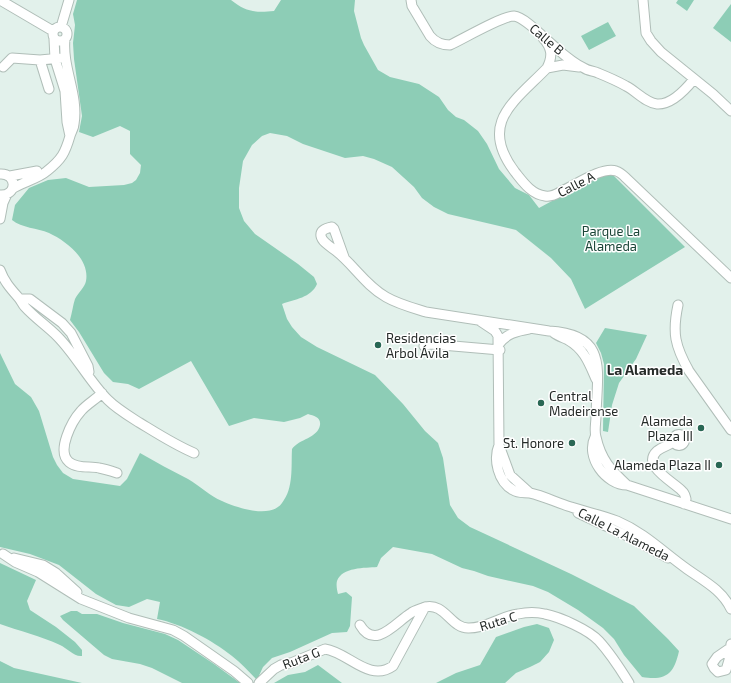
<svg xmlns="http://www.w3.org/2000/svg" width="731" height="683" font-family="'Exo 2',sans-serif">
	<style>
		.green { fill: #8dcdb6 }
		.lines { fill: none; stroke-linecap: round; stroke-linejoin: round }
		.minor-casing { stroke: #b0beb8; stroke-width: 11 }
		.minor { stroke: #fff; stroke-width: 9 }
		.poi-dot { fill: #296754; stroke: #fff; stroke-width: 1.5 }
		.labels { text-anchor: middle; stroke-width: 3; stroke-linejoin: round; paint-order: stroke }
		.street-label { font-size: 13px; fill: #262b29; stroke: #fff }
		.park-label { font-size: 13px; fill: #1a4537; stroke: #fff }
		.poi-label { font-size: 13px; fill: #262b29; stroke: #fff; text-anchor: end }
		.neighbourhood-label { font-size: 14px; font-weight: bold; fill: #262b29; stroke: #fff }
	</style>
	<rect width="100%" height="100%" fill="#e2f1eb"/>
	<path class="green" d="M77,0H231C246,12 256,13 274,11L281,0H355L354,11L361,38L364,45L378,70L390,77L419,84L439,97L448,110L456,117L464,120L478,131L487,144L499,169L515,188L529,195L539,208L600,175L608,174L614,176L685,247L585,309L571,279L551,258L516,230L448,214L434,207L422,198L414,187L392,167L374,159L363,156L345,158L303,144L287,136L270,133L262,136L252,145L243,161L239,188V208L244,221L255,234L298,264L314,277L317,284C311,298 295,299 282,304L287,319L292,327L301,337L317,347L375,375L403,404L425,431L438,443L443,458L450,505L458,518L470,527L571,574L634,606L668,639L679,651C674,674 666,681 642,677L624,655L614,639L603,628L578,610L548,592L533,586L488,576L474,571L462,568L432,554L393,547L381,558L377,567C365,568 342,567 337,581C336,585 337,590 338,594L346,592L352,597L350,626L347,632L332,633L290,652L272,658L263,667L257,680C249,672 241,663 232,656C212,640 182,624 157,619L160,602L147,599L129,607L116,605L96,594L59,565L30,554L0,547V353L15,384L31,397L39,411L53,457L57,465L63,473L73,479L120,486L127,479L140,453C156,462 172,471 188,479C200,486 210,496 222,501C237,508 271,519 282,503C294,488 291,466 292,449C299,439 318,438 320,425C321,417 314,416 308,414L300,418L284,422L254,418L229,426L191,361L139,389L128,384L113,382L104,373L79,332L70,320C72,313 73,305 75,299C78,293 85,287 86,281C90,259 66,241 49,233C37,228 22,228 12,220L15,205L29,188L48,180L66,178L89,187L124,185L132,183L136,180L140,173L141,165L130,154V131L120,126L93,137L79,132L82,116L74,59L73,43L75,25L73,14Z
		M678,0H694L687,11L676,3Z
		M731,4V42L713,28Z
		M608,22L616,36L589,50L581,36Z
		M605,328L647,335L636,359L619,383L612,405L608,432L603,431L604,364L601,353L596,343Z
		M0,563L36,580L27,601L30,610L56,627L75,642L82,650V656C74,657 67,648 60,645C41,636 19,631 0,624Z
		M71,611H77L82,614H97L123,623L165,634L178,640L214,664L240,683H182L152,668L140,664L112,659L104,655L63,620L60,616Z
		M537,624L549,628L554,640L549,652L540,662L530,667L516,673L505,683H436L456,673L480,665L496,637L524,627Z
		M0,661L14,668L82,683H0Z
		M318,665L342,683H274L288,675L305,672Z"/>
	<g class="lines">
		<g class="minor-casing">
			<path id="minor" d="M0,0L53,31
				M411,0L412,6L430,36C435,42 442,45 450,45C463,39 502,16 514,16C525,17 545,39 555,47C563,54 573,63 584,68C588,71 594,71 598,73C608,77 617,81 626,86C636,91 646,103 657,104C671,105 686,89 694,79
				M643,0L646,33L651,41L661,52L713,94L731,111
				M53 34a7 7 0 1 1 14 0a7 7 0 1 1-14 0Z
				M61,27L69,0
				M543,38C552,48 553,56 547,68C514,102 478,123 515,172C523,182 531,194 545,196C551,197 555,195 560,192C574,186 602,166 616,171C620,172 623,175 626,178L731,278
				M54,39L55,59L65,91L67,122L70,136
				M3,67L12,58L40,60
				M547,68L563,65L579,67
				M49,89L40,60L61,58
				M0,174C17,173 18,196 0,195
				M10,176L37,171
				M12,189C23,182 38,179 47,171C62,159 65,153 70,136C71,132 74,128 74,124C79,95 62,68 65,39
				M0,219L3,203L7,194
				M344,257L334,229L332,227C327,228 320,230 321,236C322,242 331,247 336,251C354,265 365,285 386,297C398,304 413,308 426,312L549,331C609,334 597,371 596,416C596,423 594,431 596,437C601,460 611,470 627,485
				M0,270C4,281 10,288 18,297C21,300 22,304 25,307C35,318 47,326 57,336C76,355 89,381 108,400C117,409 129,416 140,423C158,434 175,445 194,453
				M20,299H30L62,323L71,333L88,366L89,372
				M678,305C672,333 675,346 689,371L731,430
				M480,321L495,331L498,336L499,445L510,475L530,493
				M554,333C558,336 564,338 568,340C584,349 589,363 596,379
				M499,344C506,334 517,331 529,329
				M424,346L430,344L500,350
				M102,393C95,400 87,404 81,411C72,421 56,451 69,462C77,469 90,466 99,468C105,469 111,471 117,473
				M673.5 440a5.5 5.5 0 1 1 11 0a5.5 5.5 0 1 1-11 0Z
				M595,437C585,457 606,485 627,485L731,519
				M674,442C669,445 662,447 657,451C641,466 674,482 682,491C685,493 685,496 686,499L684,504
				M499,445C493,459 498,482 513,490C519,494 524,492 530,493C544,496 557,503 571,507C586,512 602,515 617,521C645,533 663,552 687,569C704,581 722,590 731,609
				M578,513L625,535L668,558
				M3,554L15,562L38,572L81,599L129,618L173,630L184,636L234,671L248,683
				M14,558L43,565L56,573L77,592
				M360,625C375,651 396,622 411,613C415,610 421,609 425,607C445,602 451,629 469,628C487,628 501,616 518,614C527,612 537,612 545,614C560,617 589,630 599,641C609,652 621,670 629,683
				M730,648L717,657L712,664L714,668L718,672L726,670L729,660L731,644
				M259,683L274,669L281,665L291,663L325,649C348,652 369,683 393,666L425,607"/>
		</g>
		<use href="#minor" class="minor"/>
	</g>
	<g class="poi-dot">
		<circle cx="378" cy="345" r="4"/>
		<circle cx="541" cy="403" r="4"/>
		<circle cx="701" cy="428" r="4"/>
		<circle cx="572" cy="443" r="4"/>
		<circle cx="719" cy="465" r="4"/>
	</g>
	<g class="labels">
		<g class="street-label">
			<text transform="translate(547 39) rotate(40)" y="5">Calle B</text>
			<text transform="translate(576 184) rotate(-27)" y="5">Calle A</text>
			<text transform="translate(624 534) rotate(27)" y="5">Calle La Alameda</text>
			<text transform="translate(498 621) rotate(-17)" y="5">Ruta C</text>
			<text transform="translate(301 658) rotate(-21)" y="5">Ruta G</text>
		</g>
		<g class="park-label">
			<text x="611" y="236">Parque La<tspan x="611" dy="15">Alameda</tspan></text>
		</g>
		<g class="poi-label">
			<text x="386" y="343" text-anchor="start">Residencias<tspan x="386" dy="15">Arbol Ávila</tspan></text>
			<text x="549" y="401" text-anchor="start">Central<tspan x="549" dy="15">Madeirense</tspan></text>
			<text x="693" y="426">Alameda<tspan x="693" dy="15">Plaza III</tspan></text>
			<text x="564" y="448">St. Honore</text>
			<text x="711" y="470">Alameda Plaza II</text>
		</g>
		<g class="neighbourhood-label">
			<text x="645" y="375">La Alameda</text>
		</g>
	</g>
</svg>
